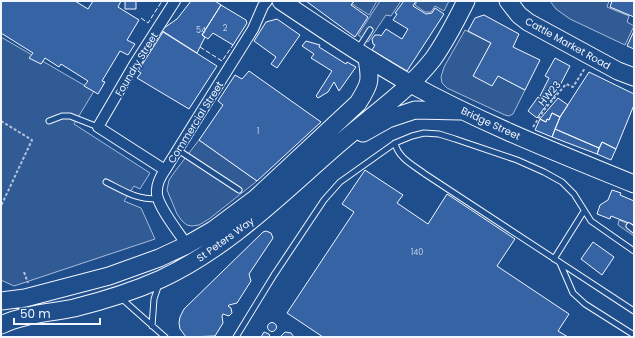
<svg xmlns="http://www.w3.org/2000/svg" width="635" height="338" font-family="Poppins,sans-serif">
	<style>
		.parking { fill: #305b95; stroke: #a8bbd7 }
		.building { fill: #3563a3; stroke: #f2f6ff }
		.lines { fill: none; stroke-linecap: round; stroke-linejoin: round }
		.service-casing { stroke: #f2f6ff; stroke-width: 7 }
		.minor-casing { stroke: #f2f6ff; stroke-width: 12 }
		.trunk-casing { stroke: #f2f6ff; stroke-width: 19 }
		.path { stroke: #b3c4dc; stroke-width: 2; stroke-dasharray: 3 2; stroke-linecap: butt }
		.service { stroke: #1f4e8c; stroke-width: 5 }
		.minor { stroke: #1f4e8c; stroke-width: 10 }
		.trunk { stroke: #1f4e8c; stroke-width: 17 }
		.fence { stroke: #f2f6ff; stroke-width: 1; stroke-dasharray: 5 2; stroke-linecap: butt }
		.labels { text-anchor: middle; stroke-width: 3; stroke-linejoin: round; paint-order: stroke }
		.number-label { font-size: 8px; fill: #c3d1e8 }
		.street-label { font-size: 10px; fill: #f2f6ff; stroke: #1f4e8c }
	</style>
	<rect width="100%" height="100%" fill="#1f4e8c"/>
	<path class="parking" d="M355,1H377L369,15L352,4Z
		M380,1H401L391,16L386,15L368,42L358,35Z
		M417,1H449L444,11L435,6L431,12H425L415,5Z
		M550,1H609L607,7L629,16L627,22L634,26L625,45L570,19L556,9Z
		M465,30L491,43L474,76H498L525,90L513,114L509,116L505,115L447,88L442,83L441,77L444,67Z
		M1,37L94,91L74,124L150,173L140,189L134,186L124,201L141,208L155,239L14,286L1,280Z
		M199,140L257,181L209,219L199,225L192,226L187,225L182,221L177,214L167,190L169,180L176,170Z
		M619,220L634,226V236L618,225Z"/>
	<path class="building" d="M1,1H75L88,9L93,1H121L118,7L139,20L127,40L135,44L128,55L120,51L102,81L105,82L98,94L84,86L88,81L61,64L59,67L45,58L41,64L29,58L33,53L1,33Z
		M125,1H136V9H125Z
		M191,1H215L221,5L202,35L205,37L197,53L161,30L177,19Z
		M306,1H354L351,5L368,17L355,37Z
		M404,1H416L413,6L426,14L432,13L435,8L444,14L407,71L372,50L375,45L373,44L372,39L375,35H380L381,36L386,29L402,39L408,29L393,20L397,14L395,13Z
		M612,1H634V17L610,7Z
		M221,5L246,20L247,23L233,45L213,33L208,39L202,35Z
		M484,15L519,34L513,47L540,60L525,90L498,76L492,86L473,76L491,43L468,31L475,18Z
		M277,19L300,35L277,68L271,64L276,57L254,41L266,22Z
		M634,31V49L627,46Z
		M163,32L217,66L189,109L137,78L141,73L138,71Z
		M306,41L320,45L319,47L346,64L347,62L356,67L339,91L334,82L328,92L318,98L316,96L332,71L311,58L314,54L302,46Z
		M555,58L570,66L555,95L551,101L540,96L549,78L545,76Z
		M249,71L321,122L257,181L199,140L223,105L218,101L235,75L242,79Z
		M589,72L634,94V105L616,149L602,142L599,148L555,129L560,117Z
		M538,97L547,104L537,118L528,111Z
		M558,98L568,105L560,117L552,113L549,120L547,119L546,122L540,119Z
		M552,113L560,117L552,137L535,130L540,119L546,122L547,119L549,120Z
		M555,129L599,148L597,154L552,137Z
		M602,142L616,149L611,160L597,154Z
		M365,170L403,195L397,203L428,224L447,194L515,239L497,266L569,314L558,331L568,337H323L287,313L354,212L342,204Z
		M612,190L621,193L620,195L634,201V225L611,216L610,219L597,214L600,205L608,200Z
		M266,231L271,233L273,238L249,274L251,281L237,303L229,305L228,306L231,308L232,313L229,316L223,314L222,316L223,323L215,336L186,337L180,329L179,323L180,317L184,309L263,232Z
		M593,242L614,257L602,275L581,259Z
		M267.5 327a4.5 4.5 0 1 1 9 0a4.5 4.5 0 1 1-9 0Z
		M264,332L269,334L270,337H261Z
		M285,332L291,333L294,337H280Z"/>
	<g class="lines">
		<g class="service-casing">
			<path id="service" d="M358,49L370,30
				M49,121L62,116H70L98,127
				M395,143C398,158 413,165 425,174L634,311
				M178,150L239,190
				M106,182C126,192 135,199 158,199
				M629,226L634,230
				M554,259L584,211
				M560,263L573,293L585,304L634,335
				M121,298L165,337
				M152,326L154,299L159,284
				M236,337L274,275L324,200L340,182L395,143L412,136L424,133L439,134L455,139L517,160L544,172L562,182L574,194L591,221L634,251"/>
		</g>
		<g class="minor-casing">
			<path id="minor" d="M165,170L98,127L134,65L175,1
				M187,245C179,233 158,207 157,194C156,185 160,177 165,170L253,29L263,6L267,1"/>
		</g>
		<g class="trunk-casing">
			<path id="trunk" d="M281,1C323,29 365,58 409,83C481,123 558,153 634,184
				M508,1L519,15L528,22L618,71L634,77
				M363,133L388,119L415,110L460,111
				M1,301L25,298L109,276L159,258L187,245L213,230L256,198L358,103C370,84 371,81 367,59
				M1,325C24,314 50,313 74,308C102,301 134,291 161,279C230,247 284,191 341,142C371,116 409,90 433,59C446,41 456,21 466,1"/>
		</g>
		<path class="path" d="M1,121L32,140L1,206
			M533,127L544,110L566,84L573,87L585,68
			M24,272L28,283"/>
		<use href="#service" class="service"/>
		<use href="#minor" class="minor"/>
		<use href="#trunk" class="trunk"/>
		<path class="fence" d="M141,18L148,23L162,1
			M200,47L222,61L233,45"/>
	</g>
	<g class="labels">
		<g class="number-label">
			<text x="225" y="31">2</text>
			<text x="201" y="33">54</text>
			<text x="258" y="134">1</text>
			<text x="417" y="255">140</text>
		</g>
		<g class="street-label">
			<text transform="translate(568 43) rotate(29)" y="4">Cattle Market Road</text>
			<text transform="translate(136 64) rotate(-59)" y="4">Foundry Street</text>
			<text transform="translate(549 93) rotate(-50)" y="4">HW23</text>
			<text transform="translate(195 122) rotate(-58)" y="4">Commercial Street</text>
			<text transform="translate(491 123) rotate(25)" y="4">Bridge Street</text>
			<text transform="translate(225 239) rotate(-36)" y="4">St Peters Way</text>
		</g>
	</g>
	<rect width="635" height="338" fill="none" stroke="#f2f6ff" stroke-width="4"/>
	<path d="M14 318v6h86v-6" fill="none" stroke="#f2f6ff" stroke-width="2"/>
	<text x="20" y="318" font-size="12" fill="#f2f6ff" stroke="#1f4e8c" stroke-width="3" paint-order="stroke">50 m</text>
</svg>
